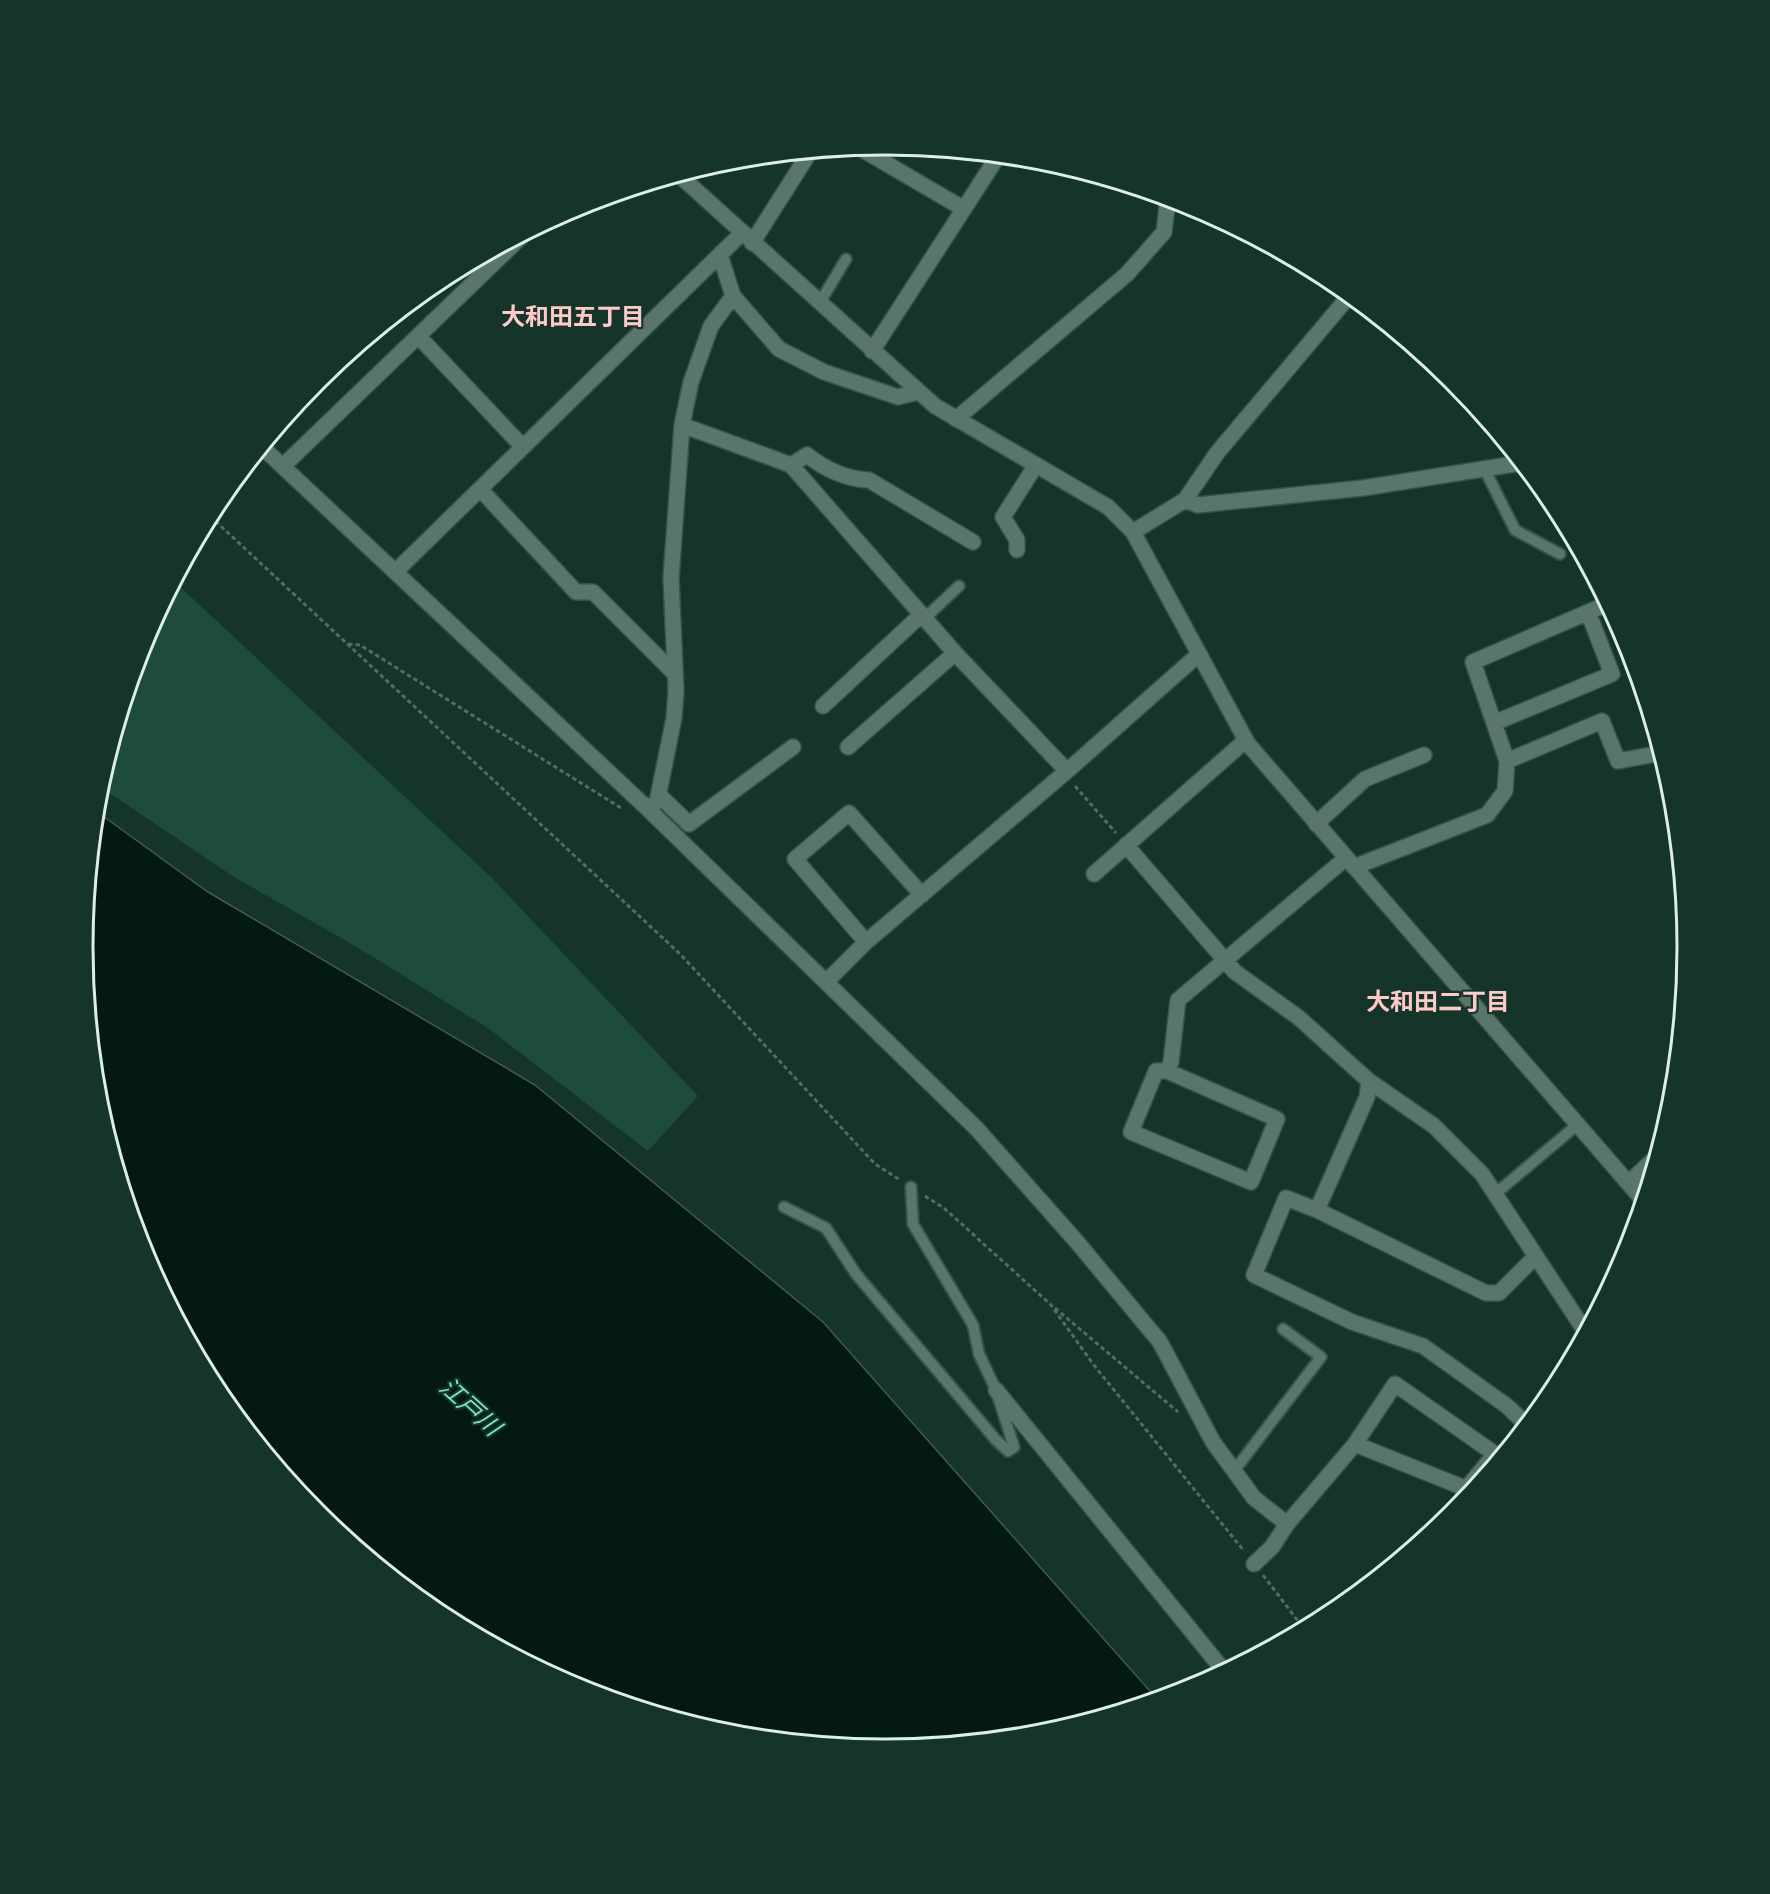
<svg xmlns="http://www.w3.org/2000/svg" width="1770" height="1894" font-family="Figtree,'Noto Sans JP',sans-serif">
	<style>
		.green { fill: #1d4b3c }
		.water { fill: #041912; stroke: #455952; stroke-width: 1.5 }
		.lines { fill: none; stroke-linecap: round; stroke-linejoin: round }
		.service-casing { stroke: #355348; stroke-width: 14 }
		.minor-casing { stroke: #355348; stroke-width: 18 }
		.tertiary-casing { stroke: #355348; stroke-width: 18 }
		.path { stroke: #516d63; stroke-width: 3; stroke-dasharray: 4.5 3; stroke-linecap: butt }
		.service { stroke: #5a756b; stroke-width: 10 }
		.minor { stroke: #5a756b; stroke-width: 15 }
		.tertiary { stroke: #5a756b; stroke-width: 15 }
		.labels { text-anchor: middle; stroke-width: 4.5; stroke-linejoin: round; paint-order: stroke }
		.neighbourhood-label { font-size: 24px; font-weight: bold; fill: #fecac9; stroke: #15352a }
		.water-label { font-size: 24px; font-style: italic; fill: #7de4c1; stroke: #15352a }
		.rim { fill: none; stroke: #ddeee7; stroke-width: 3 }
	</style>
	<rect width="100%" height="100%" fill="#15352a"/>
	<path class="green" d="M175,582L491,877L698,1096L648,1151L488,1028L350,943L234,877L99,786L144,640Z"/>
	<path class="water" d="M96,811L208,892L535,1085L823,1322L1157,1699L1041,1734L885,1749L728,1734L578,1688L439,1614L317,1514L218,1393L143,1254L98,1103L83,947Z"/>
	<g class="lines">
		<g class="service-casing">
			<path id="service" d="M819,304L846,259
				M1484,468L1515,530L1560,554
				M925,618L959,586
				M1495,1194L1577,1125
				M784,1207L826,1228L856,1274L996,1440L1008,1451L1014,1447L996,1390L979,1354L973,1325L913,1224L911,1187
				M1234,1471L1321,1357L1283,1329"/>
		</g>
		<g class="minor-casing">
			<path id="minor" d="M858,147L964,209
				M752,243L810,152
				M720,255L733,296L779,349L824,372L898,397L918,392
				M419,337L523,447
				M872,351L998,156
				M956,419L1127,274L1164,232L1168,198
				M682,425L791,465L955,653L1067,771
				M262,447L648,809L977,1129L1077,1242L1160,1342L1213,1442L1254,1498L1287,1524L1355,1444L1472,1491
				M791,465L807,455C826,470 845,479 869,480L973,542
				M283,466L524,234
				M480,489L576,592H593L675,674
				M1185,500L1198,505L1363,488L1521,463
				M1133,532L1185,500L1217,453L1350,295
				M1017,550V540L1003,517L1036,465
				M395,572L741,234
				M823,706L922,614
				M1494,723L1612,674L1588,612
				M848,747L955,653
				M1507,761L1602,721L1618,761L1661,753
				M659,795L689,824L793,747
				M648,809L657,802L674,718L676,691L671,578L682,425L691,382L711,326L733,296
				M1316,824L1365,779L1424,755
				M1126,845L1235,972L1298,1017L1369,1081L1367,1097L1317,1210L1486,1293H1499L1535,1257
				M1354,867L1487,815L1505,791L1507,761L1473,662L1607,604
				M1094,874L1246,740
				M866,942L795,859L849,813L922,895
				M831,977L866,942L1067,771L1199,654
				M1167,1071L1277,1119L1251,1182L1131,1132L1156,1071H1167L1171,1062L1178,1000L1346,858
				M1369,1081L1434,1126L1482,1174L1585,1331
				M1629,1183L1655,1158
				M1317,1210L1286,1198L1254,1275L1352,1322L1423,1346L1507,1406L1526,1424
				M996,1390L1224,1671
				M1355,1444L1395,1384L1495,1454L1466,1489
				M1254,1564L1272,1547L1287,1524"/>
		</g>
		<g class="tertiary-casing">
			<path id="tertiary" d="M679,175L935,406L1108,507L1133,532L1248,744L1643,1200"/>
		</g>
		<path class="path" d="M210,516L680,954L875,1164L900,1180
			M348,644L360,645L621,808
			M1075,786L1116,833
			M925,1196L944,1208L1051,1305L1093,1364L1244,1551
			M1055,1308L1178,1412
			M1263,1575L1304,1629"/>
		<use href="#service" class="service"/>
		<use href="#minor" class="minor"/>
		<use href="#tertiary" class="tertiary"/>
	</g>
	<g class="labels">
		<g class="neighbourhood-label">
			<text x="573" y="325">大和田五丁目</text>
			<text x="1438" y="1010">大和田二丁目</text>
		</g>
		<g class="water-label">
			<text transform="translate(470 1407) rotate(42)" y="8">江戸川</text>
		</g>
	</g>
	<path d="M0 0H1770V1894H0ZM93 947a792 792 0 1 1 1584 0a792 792 0 1 1-1584 0Z" fill="#15352a" fill-rule="evenodd"/>
	<path class="rim" d="M93 947a792 792 0 1 1 1584 0a792 792 0 1 1-1584 0Z"/>
</svg>
